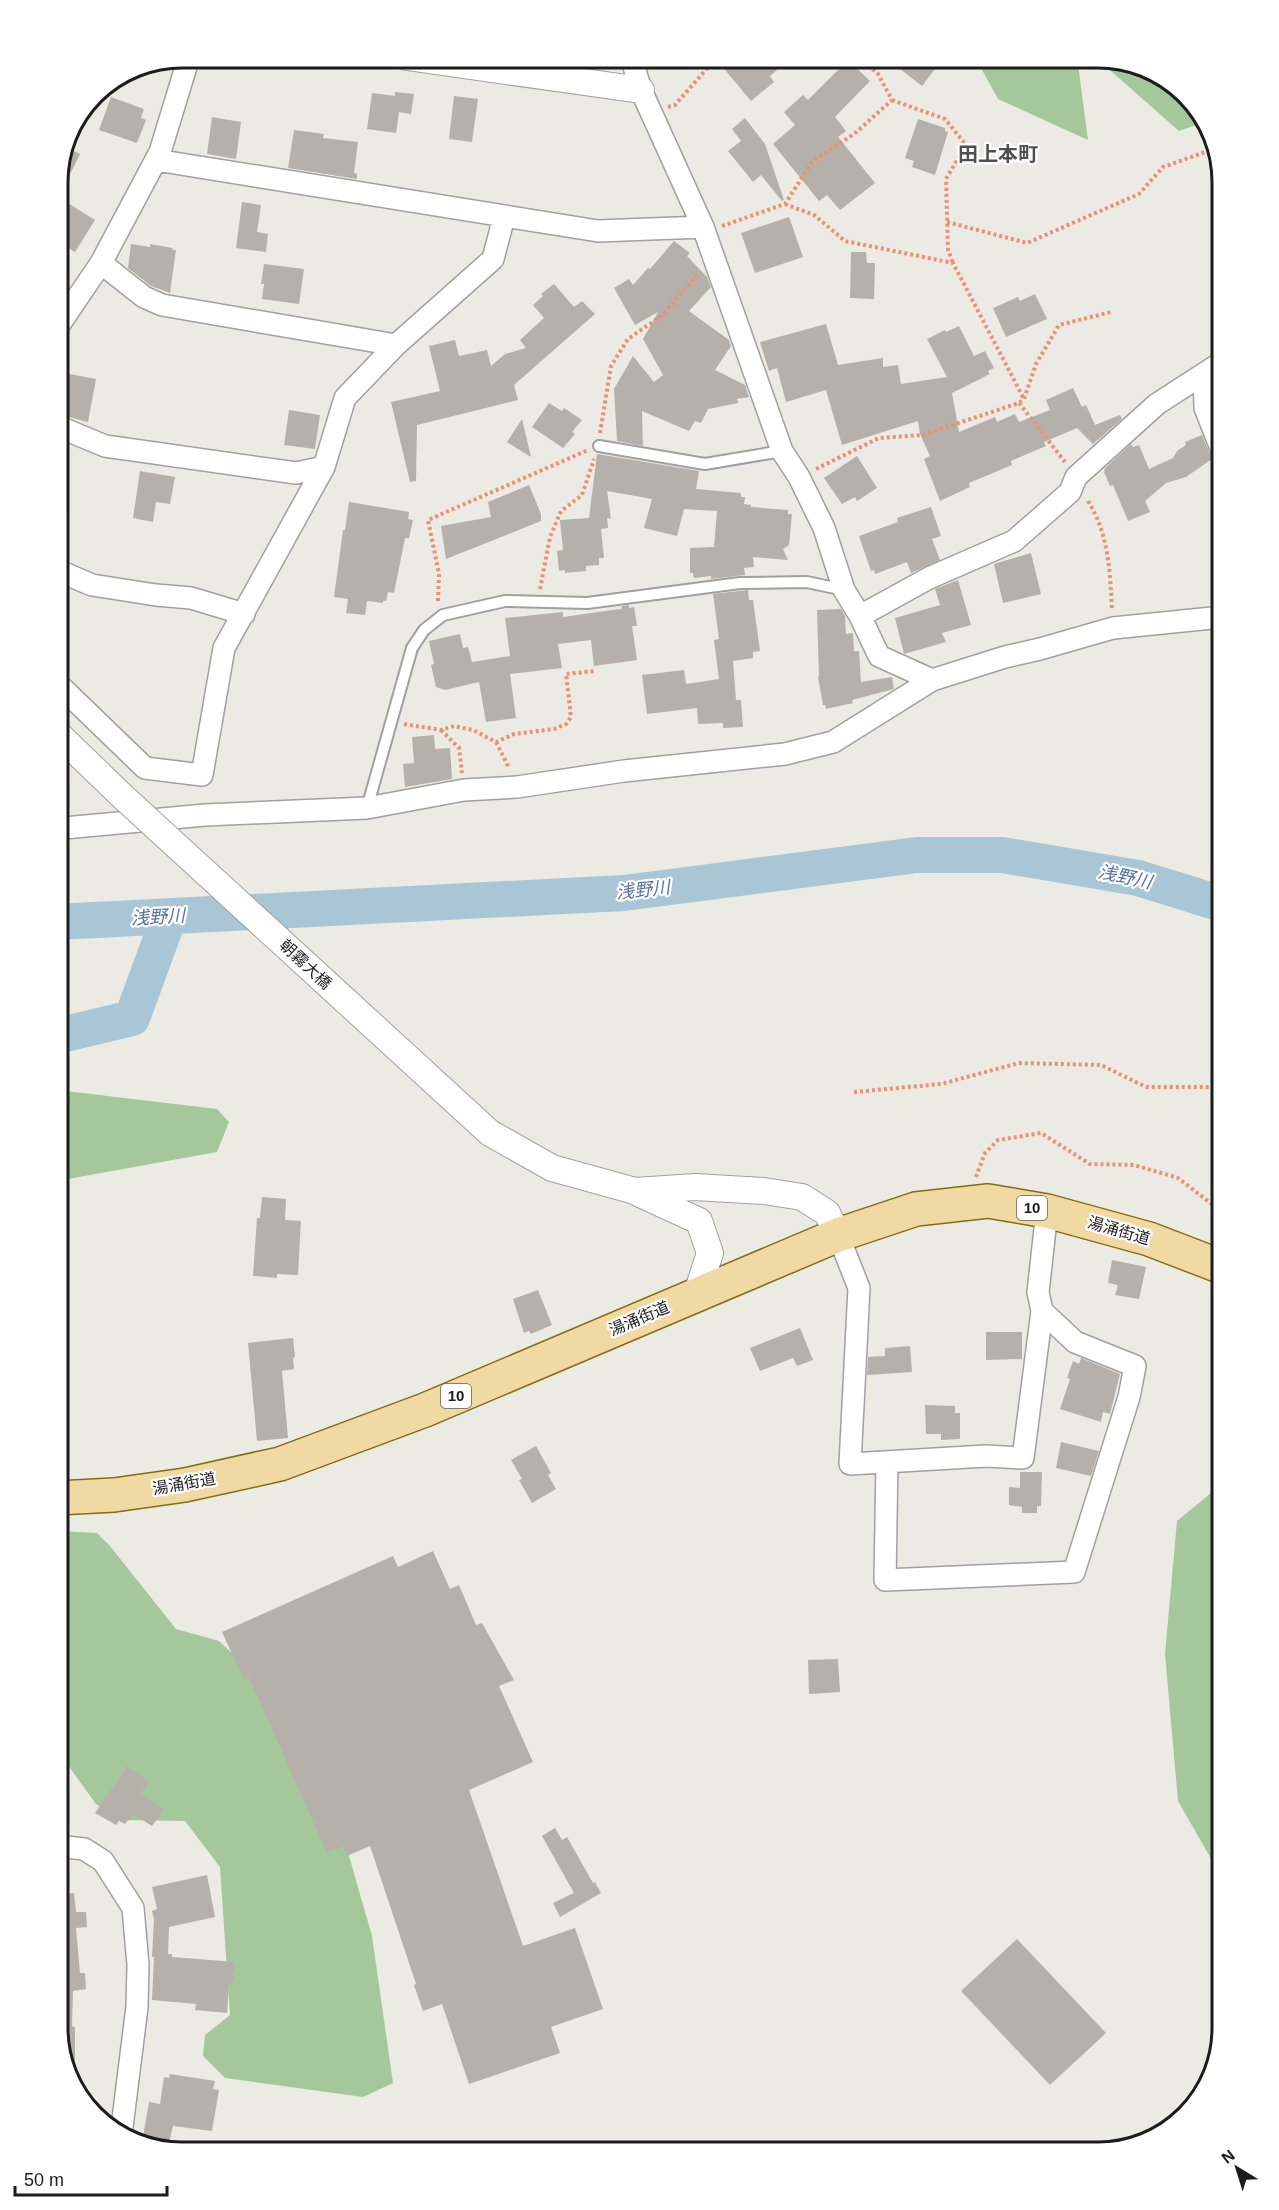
<svg xmlns="http://www.w3.org/2000/svg" width="1279" height="2210" font-family="Helvetica,'Noto Sans JP',sans-serif">
	<style>
		.forest { fill: #a4c79c }
		.lines { fill: none; stroke-linecap: round; stroke-linejoin: round }
		.river { stroke: #a8c6d5; stroke-width: 36 }
		.building { fill: #b5b0a9 }
		.service-casing { stroke: #a0a0a0; stroke-width: 14 }
		.minor-casing { stroke: #a0a0a0; stroke-width: 24 }
		.tertiary-casing { stroke: #a0a0a0; stroke-width: 28 }
		.primary-casing { stroke: #846c11; stroke-width: 36 }
		.path { stroke: #e99177; stroke-width: 4; stroke-dasharray: 3 3; stroke-linecap: butt }
		.service { stroke: #fff; stroke-width: 10 }
		.minor { stroke: #fff; stroke-width: 21 }
		.tertiary { stroke: #fff; stroke-width: 26 }
		.primary { stroke: #f1d9a4; stroke-width: 33 }
		.tertiary-bridge-casing { stroke: #a0a0a0; stroke-width: 28; stroke-linecap: butt }
		.tertiary-bridge { stroke: #fff; stroke-width: 26 }
		.labels { text-anchor: middle; stroke-width: 4.5; stroke-linejoin: round; paint-order: stroke }
		.shield { fill: #fff; stroke: #606060; stroke-width: 1.5 }
		.shield-label { font-size: 15px; font-weight: bold; fill: #1c1c1c }
		.street-label { font-size: 16px; fill: #1c1c1c; stroke: #fff }
		.water-label { font-size: 18px; font-style: italic; fill: #5471a1; stroke: #fff }
		.quarter-label { font-size: 20px; font-weight: bold; fill: #4f4f4f; stroke: #fff }
		.rim { fill: none; stroke: #1c1c1c; stroke-width: 3 }
	</style>
	<rect width="100%" height="100%" fill="#ecebe3"/>
	<path class="forest" d="M975,57H1077L1088,140L998,99Z
		M1095,57H1106L1167,78L1205,122L1179,131Z
		M57,1090L217,1109L229,1122L217,1152L57,1181Z
		M1222,1484V1878L1178,1801L1165,1654L1177,1521Z
		M57,1531L97,1533L110,1546L176,1629L219,1641L250,1670L345,1842L372,1936L393,2083L363,2097L225,2078L203,2056L205,2035L230,2015L220,1867L185,1821L119,1820L96,1804L57,1750Z"/>
	<g class="lines">
		<path class="river" d="M57,922L624,893L917,855H1002L1138,878L1222,904
			M57,1036L132,1018L169,917"/>
	</g>
	<path class="building" d="M730,57H766L777,70L770,76L774,82L751,101L721,65Z
		M885,57H944L922,86Z
		M848,60L870,81L835,117L846,131L838,137L875,183L840,210L827,195L819,201L773,144L795,125L784,112L803,95L808,100Z
		M395,92L414,94L411,114L399,112L396,133L367,129L372,93L395,96Z
		M454,96L478,99L472,142L449,139Z
		M111,97L144,109L141,118L146,120L137,143L99,130Z
		M212,117L241,122L236,159L207,154Z
		M745,118L765,144L784,200L782,201L761,175L753,182L728,151L741,141L732,129Z
		M918,119L945,128V131L948,132L935,175L912,167L914,161L905,158Z
		M294,130L324,134L323,138L358,142L354,173L357,174V179L288,168Z
		M64,146L80,154L58,199L57,174Z
		M66,202L95,220L75,252L57,241V217Z
		M242,202L261,205L257,232L268,234L266,252L236,248Z
		M789,217L803,257L755,273L741,233Z
		M674,241L690,253L687,256L707,277L711,287L689,311L729,340L731,346L715,370L745,385L749,397L737,399L738,403L708,409L701,423L695,421L689,431L642,411L643,446L617,441L614,389L633,356L654,382L663,375L643,339L658,312L635,325L614,288L629,279L633,285L648,268L650,269Z
		M131,244L150,247V244L173,248L172,250H176L170,293L151,286L128,268Z
		M851,252H866L867,263H875L874,299L850,298Z
		M264,264L304,269L299,304L262,299L264,284H261Z
		M554,284L574,307L582,301L595,314L514,385L518,400L417,425L416,481L410,482L391,402L440,391L429,346L455,340L459,356L487,350L491,366L505,354L526,348L520,340L544,318L533,305L543,296L541,294Z
		M1035,294L1047,319L1006,337L993,308L1018,297L1020,301Z
		M826,324L838,365L883,358V367L898,365L901,384L947,377L927,339L945,330L946,332L959,326L974,356L985,351L994,368L988,371L990,374L952,393L959,432L995,417L997,422L1015,414L1019,422L1050,410L1046,400L1073,388L1082,407L1086,405L1095,425L1120,415L1122,419L1093,444L1077,428L1044,442L1046,446L1011,461L1012,465L969,483L970,487L940,501L924,459L930,456L920,434L918,421L842,445L826,390L786,402L777,368L769,371L760,342Z
		M64,373L96,379L88,422L57,414V390L61,391Z
		M549,403L562,411L564,408L582,420L572,432L575,434L563,448L532,427Z
		M289,410L320,415L315,449L284,445Z
		M522,419L531,457L507,442Z
		M1202,435L1212,459L1186,477L1166,483L1145,501L1150,512L1128,521L1113,485L1110,486L1104,472L1105,468L1131,444L1133,447L1139,445L1149,469L1173,458L1177,451L1186,445L1185,442Z
		M597,454L699,471L696,489L741,493V497H745L744,504L751,505V507L788,510V514H792L789,545L783,549L788,560L753,557L754,567L744,568L745,575L711,579V576L694,578L693,573H690V548L714,547L717,511L684,509L677,536L644,528L652,499L607,491L611,519L607,518L608,528L601,529L604,558H599V565L586,566V571L565,573V570L559,571L557,551L563,550L560,520L589,518Z
		M857,456L877,488L857,501L855,497L842,504L824,478Z
		M140,471L175,477L170,504L156,502L153,522L133,518Z
		M529,485L541,514V521L446,559L441,526L491,517L488,502Z
		M349,502L409,512L408,519L413,520L409,538H405L394,593L388,592L386,601H383V603L367,601L365,615L346,613L348,599L334,597L343,530H345Z
		M931,507L941,536L932,539L940,560L911,573L907,562L875,574L874,570L871,571L859,536L898,522L897,518Z
		M1031,553L1041,594L1003,603L994,564Z
		M958,580L971,625L942,633L946,642L904,654L895,618L940,605L935,589Z
		M748,590L749,600H753L760,651L753,652V658L733,661L736,700H741L743,727L723,728V723L698,724L697,708L647,714L642,675L684,670L686,684L719,679L714,640L719,639L713,594Z
		M629,605V608L634,607L637,626H632L637,660L594,666L591,640L558,644L562,668L510,674L516,718L486,722L479,682L445,690L436,687L431,665L434,664L429,641L460,634L463,648L468,647L472,662L510,656L505,618L563,612V617L620,609L621,610L622,606Z
		M841,609L845,616L846,634L853,633L854,651H859L861,682L892,677L894,689L852,700L853,703L826,709L825,705H823L818,677L819,676L817,610Z
		M434,735L435,749L450,748L452,779L405,787L403,764L414,763L412,737Z
		M262,1197L286,1199L285,1220L301,1221L298,1275L277,1274V1278L253,1276L257,1218H260Z
		M1112,1260L1146,1267L1139,1299L1115,1295L1118,1285L1108,1283Z
		M538,1290L552,1325L531,1334L529,1331L524,1333L513,1299Z
		M800,1328L813,1360L797,1366L793,1358L760,1371L750,1348Z
		M986,1332H1022V1359L986,1360Z
		M293,1338L295,1357L293,1358L294,1369L282,1371L288,1438L257,1441L248,1343Z
		M910,1346L912,1372L867,1375L868,1357L885,1356V1348Z
		M1081,1358L1120,1374L1110,1414L1103,1412L1101,1422L1060,1409L1070,1379L1067,1378L1073,1361L1079,1364Z
		M925,1405L955,1406V1413H960V1439L941,1440V1434H926Z
		M1061,1442L1099,1451L1091,1476L1056,1468Z
		M536,1446L551,1473L548,1475L556,1489L532,1503L519,1480L522,1479L511,1460Z
		M1020,1472H1042L1041,1506H1037V1513H1022V1507L1009,1505V1487L1020,1488Z
		M433,1551L450,1589L459,1585L476,1625L482,1623L514,1680L499,1686L533,1762L469,1790L523,1946L575,1928L603,2009L551,2027L560,2053L469,2084L442,2004L423,2011L414,1985L416,1984L370,1846L347,1856L343,1846L327,1853L249,1677L244,1680L222,1632L393,1556L398,1567Z
		M838,1659L840,1692L809,1694L808,1660Z
		M127,1767L149,1781L140,1794L164,1810L152,1826L133,1814L125,1824L119,1821L116,1825L95,1813Z
		M555,1828L562,1840L567,1837L593,1883L595,1882L601,1893L560,1917L553,1903L574,1893L542,1836Z
		M207,1875L215,1917L169,1927L168,1954H172V1957L235,1962L232,1985L229,1984L227,2013L195,2010L196,2004L152,2000L154,1957H152L154,1919L152,1911L157,1909L152,1887Z
		M74,1893L76,1912H86L87,1927L76,1928L80,1973H85L86,1989L73,1991L72,2026L75,2027V2077L68,2078L57,2028V1895Z
		M1017,1939L1106,2033L1050,2085L961,1991Z
		M170,2074L215,2081L213,2089L219,2090L212,2131L173,2126L169,2142L143,2137L149,2102L160,2104L164,2077L169,2078Z"/>
	<g class="lines">
		<g class="service-casing">
			<path id="service" d="M599,446L705,464L782,451
				M367,808L412,648L424,630L443,615L505,601L587,603L740,583L807,582L844,590"/>
		</g>
		<g class="minor-casing">
			<path id="minor" d="M631,57L641,90L703,227L782,451L799,477L824,528L844,590L860,616L879,656L932,680
				M156,160L598,231L703,227
				M101,263L144,297L162,305L396,345
				M57,328L101,263L160,152L189,57
				M1204,374L1205,408L1222,451
				M57,426L105,446L296,473L324,467
				M57,570L92,585L156,595L191,598L244,614
				M860,616L929,578L1014,541L1070,492L1076,477L1157,404L1222,362
				M57,683L145,768L202,775L224,648L324,467L345,398L396,345L493,259L504,217
				M57,826L64,828L205,815L367,808L464,790L517,787L624,771L785,754L833,742L932,680L1005,657L1040,649L1113,628L1222,617
				M838,1235L859,1288L850,1464L986,1456L1023,1458L1042,1311L1038,1292L1047,1211
				M887,1462L885,1580L1074,1572L1129,1397L1135,1366L1075,1342L1042,1311
				M57,1846L84,1849L103,1861L133,1908L138,1965L137,2007L121,2135"/>
		</g>
		<g class="tertiary-casing">
			<path id="tertiary" d="M407,57L641,90
				M57,733L121,795
				M490,1133L552,1168L635,1191L695,1187L764,1191L802,1197L827,1213L838,1235
				M638,1193L699,1221L710,1253L697,1293"/>
		</g>
		<g class="primary-casing">
			<path id="primary" d="M57,1498L114,1495L185,1485L280,1464L425,1410L838,1235L916,1209L988,1201L1047,1211L1149,1239L1222,1267"/>
		</g>
		<path class="path" d="M892,100L945,119L966,145L946,179L948,250L953,263
			M668,107L675,105L717,57
			M785,204L814,215L845,241L953,263L1024,399
			M947,222L1027,243L1139,194L1163,167L1214,149
			M722,226L785,204L812,162L854,134L892,100L878,74L859,57
			M1019,403L1065,462
			M600,433L611,366L628,339L661,316L699,274
			M816,469L879,438L922,435L1019,403L1024,399L1036,364L1059,325L1111,312
			M1088,501C1109,535 1110,571 1112,610
			M540,589L550,537L561,511L582,495L594,459
			M438,601L439,574L428,520L588,450
			M404,724L441,730L454,726L473,730L496,742L514,734L554,729L566,724L571,717L566,674L595,671
			M441,730L459,748L462,773
			M496,742L509,768
			M854,1092L941,1084L1019,1063L1101,1065L1146,1087H1222
			M976,1177L985,1153L998,1140L1041,1133L1090,1164L1134,1165L1178,1178L1222,1212"/>
		<use href="#service" class="service"/>
		<use href="#minor" class="minor"/>
		<use href="#tertiary" class="tertiary"/>
		<use href="#primary" class="primary"/>
		<g class="tertiary-bridge-casing">
			<path id="tertiary-bridge" d="M121,795L490,1133"/>
		</g>
		<use href="#tertiary-bridge" class="tertiary-bridge"/>
	</g>
	<g class="labels">
		<g class="shield">
			<rect x="1017" y="1196" width="30" height="24" rx="4.5"/>
			<rect x="441" y="1384" width="30" height="24" rx="4.5"/>
		</g>
		<g class="shield-label">
			<text x="1032" y="1213">10</text>
			<text x="456" y="1401">10</text>
		</g>
		<g class="street-label">
			<text transform="translate(306 964) rotate(43)" y="6">朝霧大橋</text>
			<text transform="translate(1119 1230) rotate(16)" y="6">湯涌街道</text>
			<text transform="translate(639 1318) rotate(-23)" y="6">湯涌街道</text>
			<text transform="translate(184 1483) rotate(-10)" y="6">湯涌街道</text>
		</g>
		<g class="water-label">
			<text transform="translate(1125 877) rotate(12)" y="6">浅野川</text>
			<text transform="translate(643 890) rotate(-6)" y="6">浅野川</text>
			<text transform="translate(158 917) rotate(-3)" y="6">浅野川</text>
		</g>
		<g class="quarter-label">
			<text x="998" y="161">田上本町</text>
		</g>
	</g>
	<path d="M0 0H1279V2210H0ZM182 68H1098A114 114 0 0 1 1212 182V2028A114 114 0 0 1 1098 2142H182A114 114 0 0 1 68 2028V182A114 114 0 0 1 182 68Z" fill="#fff" fill-rule="evenodd"/>
	<path class="rim" d="M182 68H1098A114 114 0 0 1 1212 182V2028A114 114 0 0 1 1098 2142H182A114 114 0 0 1 68 2028V182A114 114 0 0 1 182 68Z"/>
	<g transform="translate(1237 2168) rotate(322)" stroke="#ffffff" stroke-width="4.5" paint-order="stroke">
	<path d="M0-4.5L10 22L0 15L-10 22Z" fill="#1c1c1c"/>
	<text y="-9" font-size="16" font-weight="bold" text-anchor="middle" fill="#1c1c1c">N</text>
	</g>
	<path d="M15 2186v9h152v-9" fill="none" stroke="#1c1c1c" stroke-width="3"/>
	<text x="24" y="2186" font-size="18" fill="#1c1c1c" stroke="#ffffff" stroke-width="4.5" paint-order="stroke">50 m</text>
</svg>
